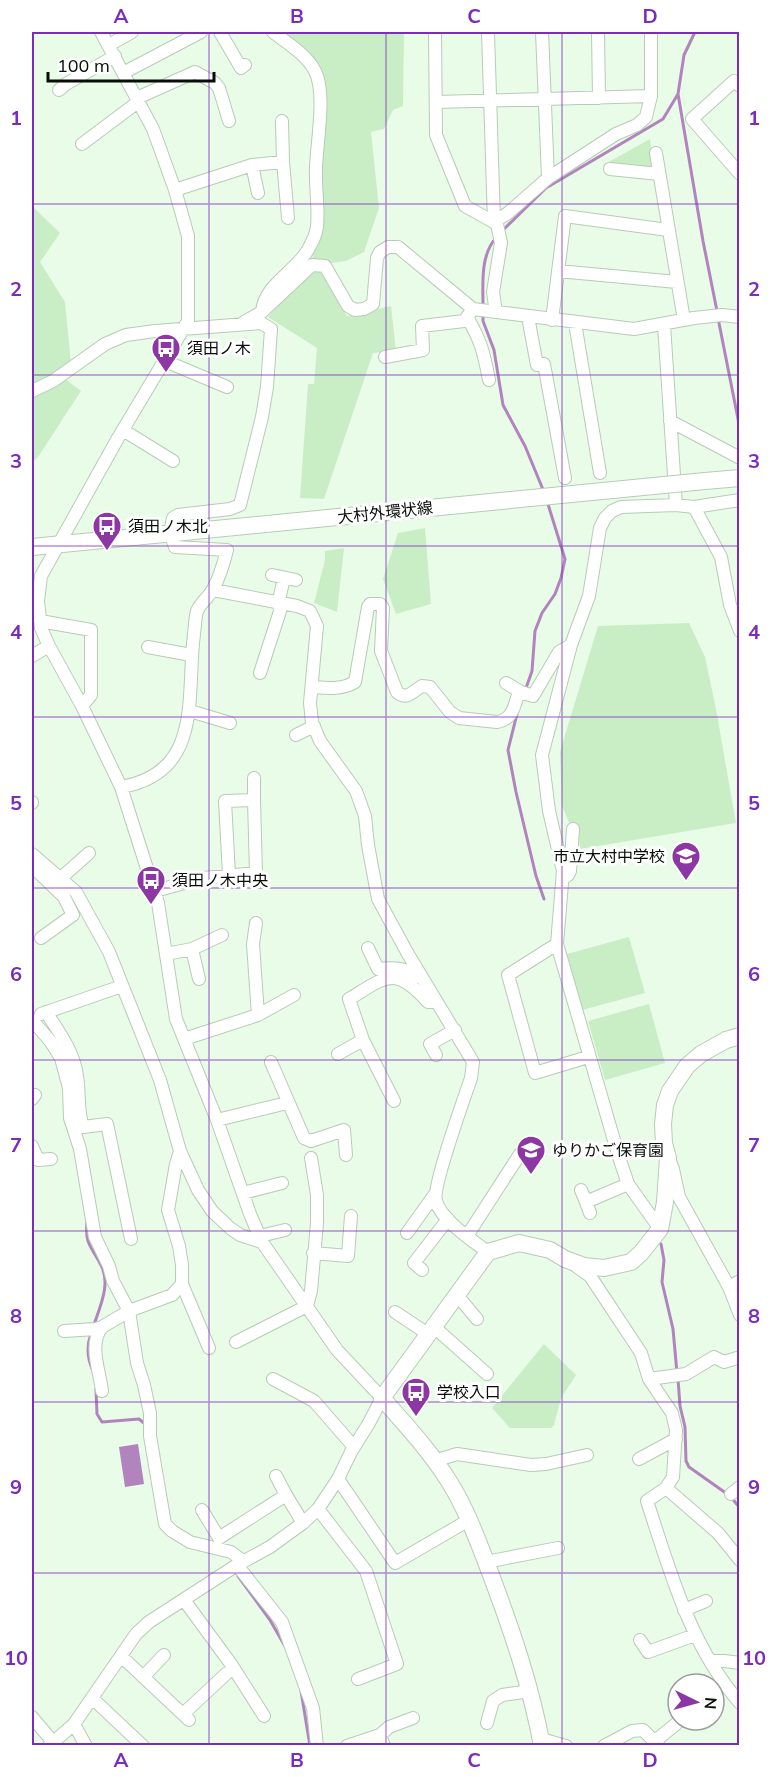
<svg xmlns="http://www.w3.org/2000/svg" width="771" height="1777" font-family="Mulish,'Noto Sans JP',sans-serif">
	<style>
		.green { fill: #c9eec6 }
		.water { fill: #b184be }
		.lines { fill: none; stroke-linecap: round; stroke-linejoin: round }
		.stream { stroke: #b184be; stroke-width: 3 }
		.street-casing { stroke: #b8cbb7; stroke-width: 14 }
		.secondary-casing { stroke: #b8cbb7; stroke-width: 18 }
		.street { stroke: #fff; stroke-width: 12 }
		.secondary { stroke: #fff; stroke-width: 16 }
		.secondary-bridge-casing { stroke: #b8cbb7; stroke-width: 18; stroke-linecap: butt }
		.secondary-bridge { stroke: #fff; stroke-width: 16 }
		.grid { fill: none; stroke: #7b2cbf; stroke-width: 1.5; stroke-opacity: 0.55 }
		.labels { text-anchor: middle; stroke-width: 6; stroke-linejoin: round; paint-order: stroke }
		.poi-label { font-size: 16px; fill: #070d07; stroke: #fff; text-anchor: start }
		.street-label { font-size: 16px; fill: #070d07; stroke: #fff }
		.neatline { fill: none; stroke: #7b2cbf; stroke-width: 2 }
		.grid-label { font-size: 20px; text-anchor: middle; font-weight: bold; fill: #7b2cbf }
	</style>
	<rect width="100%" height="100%" fill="#e8fce7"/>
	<path class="green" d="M277,32H404L403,106L393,110L384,129L371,132L379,208L364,252L346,261L332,263L312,259L320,234V77Z
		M650,139L654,170L603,165Z
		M34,208L60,233L40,262L65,302L71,364L32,387V211Z
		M320,271L347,316L391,306L396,351L373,353L324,499L300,498L308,384H314L317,348L268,317L308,272Z
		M65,379L81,391L38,457L32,463V396Z
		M425,528L431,604L396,614L383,579L398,533Z
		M344,548L337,612L314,603L325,560V551Z
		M689,623L705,657L716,709L736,823L580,849L578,828L571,827L562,806L560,752L598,626Z
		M629,937L645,993L582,1010L567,954Z
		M649,1004L665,1063L605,1080L588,1021Z
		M544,1344L576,1375L561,1398L554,1425L551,1428H510L492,1408Z"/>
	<path class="water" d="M138,1444L144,1484L125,1487L119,1447Z"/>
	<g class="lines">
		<path class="stream" d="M695,32L684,55L678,94L703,241L717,311
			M502,231L546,188L663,119L678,94
			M483,306C483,285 480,255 496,238
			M483,313V321L494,350L503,405L525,446L544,492
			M718,318L740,429
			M525,691L532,671L535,631L542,613L555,594L561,578L565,559L547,501
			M517,714L508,750L516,792L536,876L544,899
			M87,1221C85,1246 91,1245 101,1265C111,1284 100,1306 94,1325
			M661,1244L664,1260L662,1282L673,1329L677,1373
			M91,1334C86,1347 87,1358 93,1371
			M678,1379L680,1406L685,1427L686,1461L689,1467L730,1496L740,1508
			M96,1389L97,1414L102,1422L139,1419L145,1424
			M238,1576L270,1620L286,1648
			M301,1691L310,1746"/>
		<g class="street-casing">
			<path id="street" d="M220,32L241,68L245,65
				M435,32L436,135L465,206L497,224L501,243L493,292L496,312
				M488,32L494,222
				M542,32L548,178
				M598,32L599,98
				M109,45L132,32
				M123,73L201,32
				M740,86L734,81L692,119L740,174
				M59,90L66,84L115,56
				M137,98L195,72L215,83L219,88L229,121
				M436,102L651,96
				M282,121L283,162L288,218
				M82,144L138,102
				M656,153L684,320
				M252,165L258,193
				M610,169L659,174
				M175,190L252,165L283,162
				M494,222L508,213L548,178L616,134L637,125L646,117L651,96V32
				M558,271L677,282
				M262,312C264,283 300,270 311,244C314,239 316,233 317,227C319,207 315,187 316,167C317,142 325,99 317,76C311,57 288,44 273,32
				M467,317C481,341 484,353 489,380
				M528,317L537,365L544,364L565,478
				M552,320L565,216L668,230
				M244,322L262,312L312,265L325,266L348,306L355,310L364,309L373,304L377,258L380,252L388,247H398L473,309L634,329L694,318L722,315L740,317
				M575,323L600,473
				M664,325L676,505
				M385,357L423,350L422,326L464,321L473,309
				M165,361L227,387
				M32,391L53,381L105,344L126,335L155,331L261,323L271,329L267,387L262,417L240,505L230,509L178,515L173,518L170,533L175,547L227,550C224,562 220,577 213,589C209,597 201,602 197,611C195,618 195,627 194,634C186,695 204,773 121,787
				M670,421L740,458
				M123,430L173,461
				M694,507L721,557L730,605L740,631
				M272,575L296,580
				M213,590L297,606L310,611L317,626L310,703L312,722L320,741L356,791L365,816L368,845L378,899L408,954L473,1062L471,1078C464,1099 432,1187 436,1201C441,1220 473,1241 488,1252
				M278,604L284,578
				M40,621L91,630V695L82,706
				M148,647L191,655
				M32,656L49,646
				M260,673L282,605
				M506,683L521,692L533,696L559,652L571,645
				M312,687C327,688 342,690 355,682L368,607L370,604H380L383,608L381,651L397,692C407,701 413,691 422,686L430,687L450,712L459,718L497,722C513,720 515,704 519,691
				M190,711L230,723
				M296,735L314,726
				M254,778V800
				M32,803V802
				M32,854L76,892L109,952L160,1080L180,1151L198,1190L212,1211L230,1228L240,1235L262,1242
				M38,861L34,868L64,897L73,915L41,938
				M61,878L89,853
				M563,878L568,875L570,871L573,829
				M155,891L203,878L256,873L254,800L225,801L229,875
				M256,923L253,944L258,1015
				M557,944L508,975L535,1073L588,1057
				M368,948L378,969C395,967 406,968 419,977
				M192,949L222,935
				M166,954L192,949L199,979
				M46,1012C59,1032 74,1052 77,1076C80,1093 77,1110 83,1127L107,1124L131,1239
				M41,1014L122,986
				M32,1020L51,1042L61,1058L69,1088L70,1118L80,1149L95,1237L109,1266L113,1281L129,1311L137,1363L144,1385L150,1413V1436L165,1524L172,1531L190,1542L231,1552L243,1561
				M184,1039L258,1015L294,995
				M338,1054L363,1040
				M436,1055L430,1044L455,1030
				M271,1062L304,1138L311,1141L344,1130L346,1155
				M32,1099L35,1095
				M394,1101L363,1040L349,999C387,976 395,965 428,1002H437
				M217,1120L287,1103
				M32,1146L38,1160L51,1159
				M670,1161L673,1169L679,1197L729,1287L740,1315
				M581,1190L586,1202
				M243,1193L282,1183
				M590,1213L586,1202L628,1184
				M660,1229L628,1184L618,1154L557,944L563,871L549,811L542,755L571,645L589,596L600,528L605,518L612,511L621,507L676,505L694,507L740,500
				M407,1233L435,1194
				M260,1236L285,1230
				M467,1236L520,1154
				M313,1253L348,1256L351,1216
				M576,1266L590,1276L596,1285L641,1353L649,1379L672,1413L676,1430L673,1477L666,1488L647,1501C670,1571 690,1646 740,1703
				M422,1270L414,1263L448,1219
				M182,1284L209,1348
				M729,1287L740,1281
				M456,1294L477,1319
				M307,1306L311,1291L317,1223V1195L311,1158
				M395,1312L428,1334
				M433,1326L487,1374
				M102,1327C88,1344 100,1372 102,1391
				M64,1331L96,1329L102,1327L129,1311L172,1295L182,1284V1265L179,1246L168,1210L176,1164L180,1151
				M236,1342L307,1306
				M273,1379L314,1401L354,1447
				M649,1379L686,1374L714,1357L724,1362L737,1358
				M639,1459L676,1439
				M434,1461L457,1454L531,1465L546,1464L587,1455
				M276,1476L286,1495
				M338,1479L395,1563L469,1520
				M666,1488L718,1533L740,1560
				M731,1494L740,1487
				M318,1509L366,1571L397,1664L358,1679
				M202,1510L219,1538L286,1495L303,1523
				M486,1562L558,1548
				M237,1565L282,1622L313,1708L317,1746
				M184,1600L231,1664L264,1716
				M684,1610L706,1601
				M640,1640L648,1652L695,1635
				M121,1656L189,1720
				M711,1661H724L740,1663
				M143,1677L164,1655
				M92,1698L143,1746
				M183,1714L227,1673
				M32,1717L53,1742
				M487,1723L493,1701L502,1695L530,1691
				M74,1724L86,1746
				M380,1735L389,1727L413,1718
				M541,1739L566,1746
				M655,1741L676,1724
				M49,1746L74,1724L136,1634L149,1622L237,1565L270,1547L303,1523L318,1509L338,1479L351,1452L369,1423L382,1398L337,1350L262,1242L250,1214L217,1120L176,1019L158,903L121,787L82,706L49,646L41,628L38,601L41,576L118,438L188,321V236L175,190L153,129L101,32
				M347,1746L380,1735L384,1746
				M604,1746L632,1731L643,1730L659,1746"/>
		</g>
		<g class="secondary-casing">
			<path id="secondary" d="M705,481L740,478
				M32,547L358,515
				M542,1746C531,1686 512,1631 491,1575C479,1544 468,1512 450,1483C431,1452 406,1425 382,1398L488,1252L519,1243L550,1250L565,1259L584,1266L604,1268L631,1262L641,1253L660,1229L665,1202L668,1158L664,1143L663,1124L665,1105L670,1091L687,1066L701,1054L726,1040L740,1036"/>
		</g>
		<use href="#street" class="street"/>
		<use href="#secondary" class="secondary"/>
		<g class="secondary-bridge-casing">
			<path id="secondary-bridge" d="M358,515L705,481"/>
		</g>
		<use href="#secondary-bridge" class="secondary-bridge"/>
	</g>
	<path class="grid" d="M209,32V1746M386,32V1746M562,32V1746M32,204H740M32,375H740M32,546H740M32,717H740M32,888H740M32,1060H740M32,1231H740M32,1402H740M32,1573H740"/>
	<defs>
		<g id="bus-pin" transform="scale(1.5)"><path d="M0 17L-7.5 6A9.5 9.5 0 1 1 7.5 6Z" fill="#8d37a4" stroke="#fff"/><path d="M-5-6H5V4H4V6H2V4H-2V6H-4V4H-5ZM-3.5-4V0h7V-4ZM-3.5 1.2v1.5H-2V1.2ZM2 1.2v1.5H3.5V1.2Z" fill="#fff"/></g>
		<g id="school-pin" transform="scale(1.5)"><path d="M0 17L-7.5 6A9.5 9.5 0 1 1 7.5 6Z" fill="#8d37a4" stroke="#fff"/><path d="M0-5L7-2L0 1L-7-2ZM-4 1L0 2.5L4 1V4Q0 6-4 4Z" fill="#fff"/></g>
	</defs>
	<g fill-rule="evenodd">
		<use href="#bus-pin" x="166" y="348"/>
		<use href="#bus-pin" x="107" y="526"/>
		<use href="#school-pin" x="686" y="856"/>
		<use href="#bus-pin" x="151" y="880"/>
		<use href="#school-pin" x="531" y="1150"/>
		<use href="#bus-pin" x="416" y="1392"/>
	</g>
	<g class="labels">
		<g class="poi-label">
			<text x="187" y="354">須田ノ木</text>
			<text x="128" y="532">須田ノ木北</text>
			<text x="665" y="862" text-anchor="end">市立大村中学校</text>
			<text x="172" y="886">須田ノ木中央</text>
			<text x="552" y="1156">ゆりかご保育園</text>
			<text x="437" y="1398">学校入口</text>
		</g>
		<g class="street-label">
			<text transform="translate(385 512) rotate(-6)" y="6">大村外環状線</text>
		</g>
	</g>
	<rect width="771" height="1777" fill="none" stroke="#ffffff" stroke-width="66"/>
	<g transform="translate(696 1702) rotate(95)"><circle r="28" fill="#ffffff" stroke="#9c9e9c" stroke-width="1.5"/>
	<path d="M0-4.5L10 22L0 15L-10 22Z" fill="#8d37a4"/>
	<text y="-9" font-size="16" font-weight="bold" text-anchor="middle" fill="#070d07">N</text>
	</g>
	<path d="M48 72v9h166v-9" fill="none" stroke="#070d07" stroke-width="3"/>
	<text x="57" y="72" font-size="18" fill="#070d07" stroke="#ffffff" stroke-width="4.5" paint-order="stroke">100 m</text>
	<rect x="33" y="33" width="705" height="1711" class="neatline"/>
	<g class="grid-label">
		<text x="121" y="23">A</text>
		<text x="297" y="23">B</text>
		<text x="474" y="23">C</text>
		<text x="650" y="23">D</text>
		<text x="16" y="125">1</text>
		<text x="754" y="125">1</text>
		<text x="16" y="296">2</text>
		<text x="754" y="296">2</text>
		<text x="16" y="468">3</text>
		<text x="754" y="468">3</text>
		<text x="16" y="639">4</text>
		<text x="754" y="639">4</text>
		<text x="16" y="810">5</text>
		<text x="754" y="810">5</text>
		<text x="16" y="981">6</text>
		<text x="754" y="981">6</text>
		<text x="16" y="1152">7</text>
		<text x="754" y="1152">7</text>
		<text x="16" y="1323">8</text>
		<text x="754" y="1323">8</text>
		<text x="16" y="1494">9</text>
		<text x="754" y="1494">9</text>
		<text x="16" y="1665">10</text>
		<text x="754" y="1665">10</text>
		<text x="121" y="1767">A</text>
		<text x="297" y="1767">B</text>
		<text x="474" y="1767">C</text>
		<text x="650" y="1767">D</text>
	</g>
</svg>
